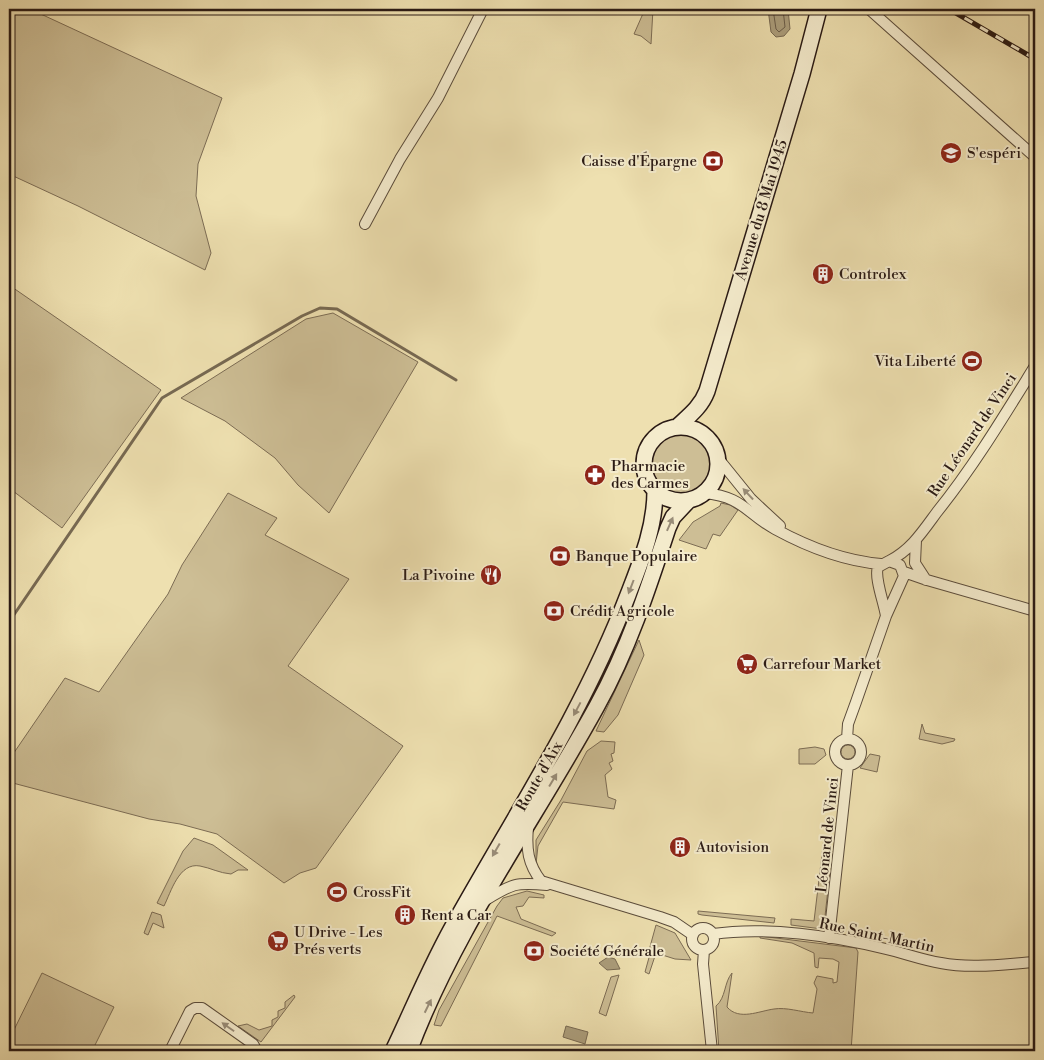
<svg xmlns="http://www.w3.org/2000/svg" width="1044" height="1060" font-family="'Libre Bodoni',serif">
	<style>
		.green { fill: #cdbe95; stroke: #7c6c54 }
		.water { fill: #ab9d7b; stroke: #776952 }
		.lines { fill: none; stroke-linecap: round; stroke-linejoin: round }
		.shore { stroke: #6a5c48; stroke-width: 1 }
		.stream { stroke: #776952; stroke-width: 3 }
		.street-casing { stroke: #5b4c3b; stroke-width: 12 }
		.secondary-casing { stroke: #2a1a14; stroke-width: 18 }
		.street { stroke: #f4ebcc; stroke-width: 10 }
		.secondary { stroke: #f4ebcc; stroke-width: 15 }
		.rail-casing { stroke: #2a1a14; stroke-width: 5 }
		.rail { stroke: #f4ebcc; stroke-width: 3; stroke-dasharray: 9; stroke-linecap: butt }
		.oneway { fill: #998d79 }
		.labels { text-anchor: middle; stroke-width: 4; stroke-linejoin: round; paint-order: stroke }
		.poi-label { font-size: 15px; fill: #2a1a14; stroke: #f4ebcc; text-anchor: start }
		.street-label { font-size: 15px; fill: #2a1a14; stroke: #f4ebcc }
	</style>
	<rect width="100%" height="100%" fill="#eee0b0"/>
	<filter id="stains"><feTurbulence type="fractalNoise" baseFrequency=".004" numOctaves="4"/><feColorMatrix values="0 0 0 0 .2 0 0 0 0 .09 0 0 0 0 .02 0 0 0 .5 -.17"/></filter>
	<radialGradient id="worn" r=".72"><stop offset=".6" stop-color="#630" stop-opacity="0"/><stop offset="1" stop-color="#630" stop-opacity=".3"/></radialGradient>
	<path class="green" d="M16,9H30L222,98L198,164L196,196L211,253L205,270L78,206L9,174V21Z
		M645,9H653L651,44L641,36L634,34Z
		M9,285L161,390L62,528L9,488Z
		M333,313L418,362L329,513L298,485L275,458L225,421L181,398L306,319Z
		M650 464a30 30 0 1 1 60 0a30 30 0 1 1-60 0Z
		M228,493L277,518L265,535L349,579L288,666L403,746L316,868L300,873L284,883L217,834L180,824L149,819L9,782V760L65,678L99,692L168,594L182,565Z
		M721,503L730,505L738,510L720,536L713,534L706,549L679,540L693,522L720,506Z
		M639,640L644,655L618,715L604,732L596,731Z
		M922,724L925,733L955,739L954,741L942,744L919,739Z
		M601,741L615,742L614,753L611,754L613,761L609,763L612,769L605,775L608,797L616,800L614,809L563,802L538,846L536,864V840L561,800L587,751Z
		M841 752a7 7 0 1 1 14 0a7 7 0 1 1-14 0Z
		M815,747L824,749L826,755L815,764H799V749Z
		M870,754L880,756L877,772L860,768Z
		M194,838L213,845L248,870H238L231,874C219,873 211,868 200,866C179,862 171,892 164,906L157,903L183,851Z
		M824,838L831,840L826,871H830L824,925L822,929L791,925V919L814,921Z
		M527,891L544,895V898L529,897L523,906L516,907L521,919L556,933L552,936L497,916L441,1026L434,1025L439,1010L497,906L503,898Z
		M698,911L775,918L774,923L702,915L698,914Z
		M152,912L161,915L164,928L153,923L148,935L144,933Z
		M656,925L675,933L691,960L675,959L656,953L649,974L645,972L650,954H648Z
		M760,936L856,948L858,952L851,1051H719L716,1006C726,998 724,982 732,973L727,1007C739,1021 759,1011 774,1009C786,1007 801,1012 813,1013L817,989L814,983L817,976L833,979V983L837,982L839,962L833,959L819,958L818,968L815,967L814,953L792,943L760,938Z
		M42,973L114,1007L92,1051H24L9,1044V1040Z
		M619,975L606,1016L599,1013L611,977Z
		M294,995L295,997L261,1042L238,1026L247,1024L259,1030L272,1026V1020L278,1017V1011L285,1008V1002Z"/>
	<path class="water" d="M768,9H788L790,29L784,36L776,37L771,32Z
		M608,957L615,959L620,969L607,970L599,963Z
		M566,1026L588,1032L585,1044L563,1037Z"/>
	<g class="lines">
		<path class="shore" d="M773,9L776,29L779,32L785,27L783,9"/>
		<path class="stream" d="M9,622L162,398L302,316L320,308L337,309L456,380"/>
		<g class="street-casing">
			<path id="street" d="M869,9L1035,157
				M365,224L400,159L438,98L483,9
				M717,457L751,499L780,526
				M704,493C744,497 744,512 775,529C808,547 844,561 881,564
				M916,540L915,563L926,580
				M889,561C911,550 923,531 937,512C974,466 1004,416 1035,366
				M904,572L927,580L1035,611
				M847,739L848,724L856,702L886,616L904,576L900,565L889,561L878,567C874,577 884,603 886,616
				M835 752a13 13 0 1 1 26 0a13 13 0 1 1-26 0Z
				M528,828C526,849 528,864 541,881L660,917L674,922L693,935
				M484,901C512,884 514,882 547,885
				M692 939a11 11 0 1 1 22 0a11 11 0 1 1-22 0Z
				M713,934C766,926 833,936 886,949C904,953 922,960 941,963C971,969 1005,964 1035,962
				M829,938L848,765
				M704,950L703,964L712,1051
				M170,1051L190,1011L195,1008H202L253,1044L257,1051"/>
		</g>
		<g class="secondary-casing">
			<path id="secondary" d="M677,427C689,416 701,407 707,391L802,74L819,9
				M644 464a37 37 0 1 1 74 0a37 37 0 1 1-74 0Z
				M393,1051C414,1007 432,962 457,919C517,812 584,710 628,595C641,561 655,528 655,491
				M409,1051C455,928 534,821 597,706C628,650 648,589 668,528L673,517L689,500"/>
		</g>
		<use href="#street" class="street"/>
		<use href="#secondary" class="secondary"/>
		<g class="rail-casing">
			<path id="rail" d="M949,9L1035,59"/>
		</g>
		<use href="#rail" class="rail"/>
	</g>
	<defs><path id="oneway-solid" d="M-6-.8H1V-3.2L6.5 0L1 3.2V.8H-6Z" transform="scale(1.25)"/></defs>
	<g class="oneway">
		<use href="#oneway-solid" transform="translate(748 494) rotate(-133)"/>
		<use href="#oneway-solid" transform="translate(670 524) rotate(-66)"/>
		<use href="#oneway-solid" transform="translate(631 587) rotate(111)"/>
		<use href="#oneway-solid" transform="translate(577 709) rotate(118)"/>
		<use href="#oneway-solid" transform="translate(553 780) rotate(-59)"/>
		<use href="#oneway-solid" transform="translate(496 850) rotate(120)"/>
		<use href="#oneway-solid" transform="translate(428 1006) rotate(-64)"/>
		<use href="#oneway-solid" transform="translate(228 1027) rotate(-145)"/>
	</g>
	<defs>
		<g id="school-disc" transform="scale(1.125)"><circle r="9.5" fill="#8f2418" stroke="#f4ebcc"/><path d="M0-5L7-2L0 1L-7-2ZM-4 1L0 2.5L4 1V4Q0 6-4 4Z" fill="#fff"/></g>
		<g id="bank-disc" transform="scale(1.125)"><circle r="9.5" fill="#8f2418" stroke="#f4ebcc"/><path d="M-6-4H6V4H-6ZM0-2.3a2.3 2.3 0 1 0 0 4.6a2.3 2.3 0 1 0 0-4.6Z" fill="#fff"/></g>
		<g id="building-disc" transform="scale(1.125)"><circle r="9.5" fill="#8f2418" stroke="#f4ebcc"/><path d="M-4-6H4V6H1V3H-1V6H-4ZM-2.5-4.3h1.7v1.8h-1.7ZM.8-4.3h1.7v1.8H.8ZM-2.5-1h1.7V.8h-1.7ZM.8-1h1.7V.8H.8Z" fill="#fff"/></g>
		<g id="stadium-disc" transform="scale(1.125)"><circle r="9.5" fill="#8f2418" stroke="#f4ebcc"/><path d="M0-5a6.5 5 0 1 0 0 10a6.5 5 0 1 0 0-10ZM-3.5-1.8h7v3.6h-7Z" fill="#fff"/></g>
		<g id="pharmacy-disc" transform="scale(1.125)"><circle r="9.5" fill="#8f2418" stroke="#f4ebcc"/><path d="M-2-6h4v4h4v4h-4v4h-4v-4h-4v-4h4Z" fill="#fff"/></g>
		<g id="restaurant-disc" transform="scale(1.125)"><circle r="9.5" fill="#8f2418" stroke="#f4ebcc"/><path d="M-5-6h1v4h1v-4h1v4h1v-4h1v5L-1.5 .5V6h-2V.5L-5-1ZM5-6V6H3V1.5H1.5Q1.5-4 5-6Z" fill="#fff"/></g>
		<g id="supermarket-disc" transform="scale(1.125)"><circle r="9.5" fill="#8f2418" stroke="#f4ebcc"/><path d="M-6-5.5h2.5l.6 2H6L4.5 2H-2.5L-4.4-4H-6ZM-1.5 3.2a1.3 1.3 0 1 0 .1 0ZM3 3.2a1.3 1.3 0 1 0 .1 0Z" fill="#fff"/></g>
	</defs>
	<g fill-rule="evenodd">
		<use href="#school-disc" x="951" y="153"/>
		<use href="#bank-disc" x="713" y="161"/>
		<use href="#building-disc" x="823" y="274"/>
		<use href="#stadium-disc" x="972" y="361"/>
		<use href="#pharmacy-disc" x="595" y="475"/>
		<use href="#bank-disc" x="560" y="556"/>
		<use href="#restaurant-disc" x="491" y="575"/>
		<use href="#bank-disc" x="554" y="611"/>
		<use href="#supermarket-disc" x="747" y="664"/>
		<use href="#building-disc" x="680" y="847"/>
		<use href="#stadium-disc" x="337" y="892"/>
		<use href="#building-disc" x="405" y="915"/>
		<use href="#supermarket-disc" x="278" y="941"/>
		<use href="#bank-disc" x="534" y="951"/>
	</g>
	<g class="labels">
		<g class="poi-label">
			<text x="967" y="158">S'espéri</text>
			<text x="697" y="166" text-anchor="end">Caisse d'Épargne</text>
			<text x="839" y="279">Controlex</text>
			<text x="956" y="366" text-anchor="end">Vita Liberté</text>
			<text x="611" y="471">Pharmacie<tspan x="611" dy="17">des Carmes</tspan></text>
			<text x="576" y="561">Banque Populaire</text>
			<text x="475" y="580" text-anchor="end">La Pivoine</text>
			<text x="570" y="616">Crédit Agricole</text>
			<text x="763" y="669">Carrefour Market</text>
			<text x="696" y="852">Autovision</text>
			<text x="353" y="897">CrossFit</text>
			<text x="421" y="920">Rent a Car</text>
			<text x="294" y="937">U Drive - Les<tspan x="294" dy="17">Prés verts</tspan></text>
			<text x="550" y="956">Société Générale</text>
		</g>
		<g class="street-label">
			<text transform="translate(761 210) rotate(-73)" y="5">Avenue du 8 Mai 1945</text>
			<text transform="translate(972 435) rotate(-56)" y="5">Rue Léonard de Vinci</text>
			<text transform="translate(539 776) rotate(-60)" y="5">Route d'Aix</text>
			<text transform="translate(827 835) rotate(-84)" y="5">Léonard de Vinci</text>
			<text transform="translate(877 935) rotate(12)" y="5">Rue Saint-Martin</text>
		</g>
	</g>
	<rect width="1044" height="1060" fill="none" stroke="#eee0b0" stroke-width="30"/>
	<rect x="10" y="10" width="1024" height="1040" fill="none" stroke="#2a1a14" stroke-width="2.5"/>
	<rect x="15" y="15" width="1014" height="1030" fill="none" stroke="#2a1a14"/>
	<rect width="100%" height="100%" filter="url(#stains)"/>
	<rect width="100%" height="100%" fill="url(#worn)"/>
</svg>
